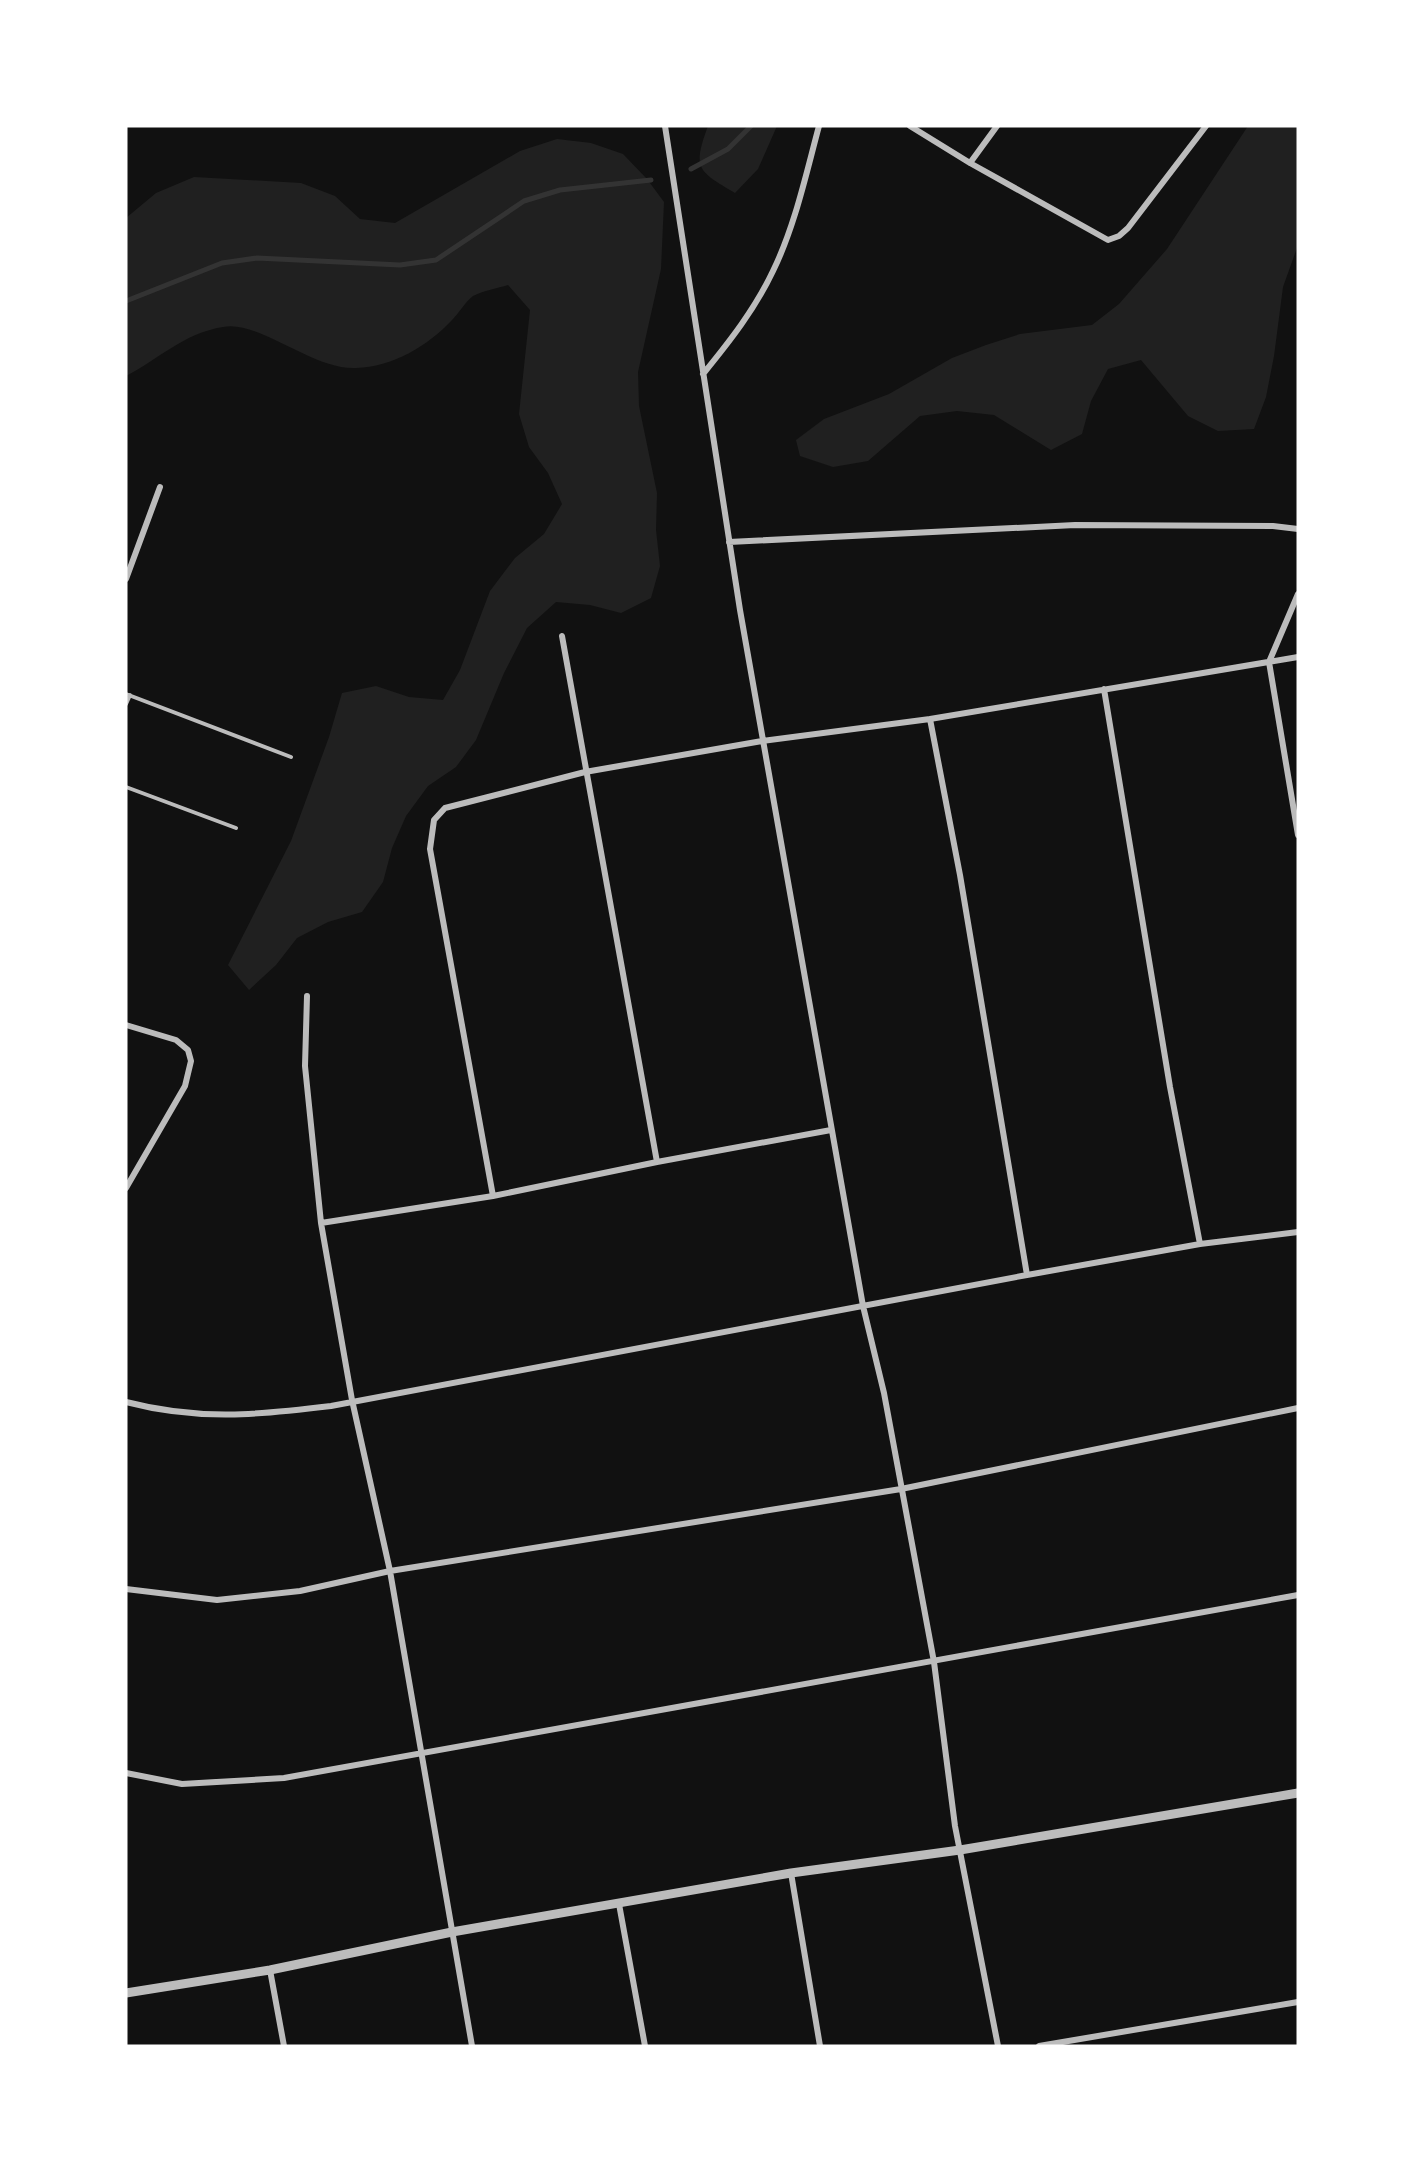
<svg xmlns="http://www.w3.org/2000/svg" width="1424" height="2172" font-family="'Asap Condensed',sans-serif">
	<style>
		.green { fill: #202020 }
		.lines { fill: none; stroke-linecap: round; stroke-linejoin: round }
		.stream { stroke: #333; stroke-width: 5 }
		.service { stroke: #bcbcbc; stroke-width: 4 }
		.minor { stroke: #bcbcbc; stroke-width: 6 }
		.tertiary { stroke: #bcbcbc; stroke-width: 9 }
	</style>
	<rect width="100%" height="100%" fill="#111"/>
	<path class="green" d="M708,126H777L758,169L735,193C698,171 692,169 708,126Z
		M1248,126H1298V245L1283,287L1274,356L1266,397L1254,429L1218,431L1188,416L1141,360L1108,369L1091,401L1082,434L1051,450L994,415L957,411L920,416L868,461L833,467L800,456L796,440L824,419L889,394L952,358L986,345L1020,334L1092,325L1119,304L1167,249Z
		M557,139L591,143L623,154L647,179L664,202L661,269L638,372L639,406L657,493L656,530L660,566L651,598L621,613L590,605L556,602L527,628L504,673L476,740L456,767L428,786L406,816L392,848L383,882L362,912L328,922L297,938L276,965L249,990L228,965L291,841L329,737L342,693L376,686L409,697L443,700L460,670L490,591L515,558L544,534L562,504L548,473L529,447L519,414L530,310L508,285C498,288 483,291 473,296C465,302 459,313 452,320C428,346 392,367 356,368C312,370 260,320 223,327C184,333 159,359 126,376V218L156,193L194,177L301,183L335,196L360,219L395,223L520,151Z"/>
	<g class="lines">
		<path class="stream" d="M691,169L728,149L751,126
			M126,301L222,263L257,258L400,265L436,260L524,201L560,190L651,180"/>
		<path class="service" d="M126,694L291,757
			M126,704L130,695
			M126,787L236,828"/>
		<path class="minor" d="M665,126L740,610L863,1306L884,1393L934,1662L955,1826L998,2046
			M910,126L970,163L1108,240L1119,236L1128,228L1206,126
			M970,163L997,126
			M703,374C730,341 755,309 773,271C795,226 806,174 819,126
			M729,542L1075,525L1273,526L1298,529
			M126,579L160,487
			M1298,594L1269,662L1298,835
			M562,636L657,1162
			M1104,689L1170,1087L1200,1244
			M930,719L960,875L1027,1275
			M307,996L305,1066L321,1223L352,1400L390,1571L472,2046
			M126,1025L176,1040L188,1050L191,1061L185,1086L126,1188
			M493,1196L430,849L434,820L445,808L585,772L762,741L930,719L1298,657
			M321,1223L493,1196L657,1162L831,1130
			M126,1402C199,1421 258,1415 331,1406L1027,1275L1200,1244L1298,1232
			M126,1589L217,1600L300,1591L390,1571L901,1489L1298,1408
			M126,1773L182,1784L284,1778L1298,1595
			M791,1873L820,2046
			M619,1904L645,2046
			M270,1970L284,2046
			M1039,2046L1298,2002"/>
		<path class="tertiary" d="M126,1993L270,1970L452,1932L791,1873L960,1850L1298,1793"/>
	</g>
	<rect width="1424" height="2172" fill="none" stroke="#ffffff" stroke-width="255"/>
</svg>
